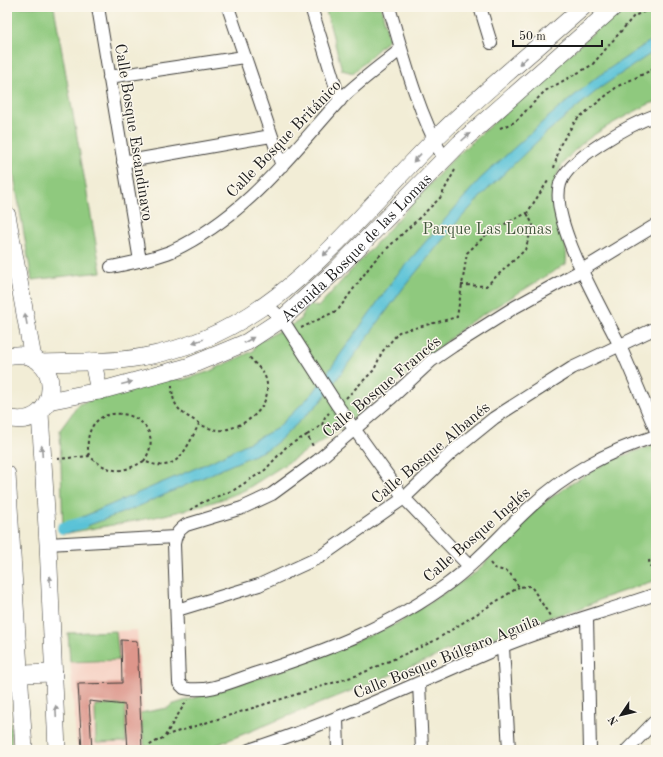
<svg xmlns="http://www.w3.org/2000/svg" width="663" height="757" font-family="'Old Standard TT',serif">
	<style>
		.built { fill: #f6d2c4 }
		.green { fill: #8fc97e; stroke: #56724d }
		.water { fill: #5ac2d7; stroke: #3b6f7a }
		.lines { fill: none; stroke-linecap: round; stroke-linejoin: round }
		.canal { stroke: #5ac2d7; stroke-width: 12 }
		.building { fill: #dd968b }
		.street-casing { stroke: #3c3b38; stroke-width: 14 }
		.secondary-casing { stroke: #3c3b38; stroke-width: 18 }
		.path { stroke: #3c3b38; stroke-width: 2; stroke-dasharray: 3 3; stroke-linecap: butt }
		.street { stroke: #fff; stroke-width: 12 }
		.secondary { stroke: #fff; stroke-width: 17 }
		.oneway { fill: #999 }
		.labels { text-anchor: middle; stroke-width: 3; stroke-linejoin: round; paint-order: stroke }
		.street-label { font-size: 16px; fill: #1c1c1c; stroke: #fbf7ec }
		.park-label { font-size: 16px; fill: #44593e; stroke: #fbf7ec }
	</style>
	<rect width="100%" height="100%" fill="#fbf7ec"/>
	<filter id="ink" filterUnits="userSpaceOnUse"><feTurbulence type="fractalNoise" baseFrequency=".025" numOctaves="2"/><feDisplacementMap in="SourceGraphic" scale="8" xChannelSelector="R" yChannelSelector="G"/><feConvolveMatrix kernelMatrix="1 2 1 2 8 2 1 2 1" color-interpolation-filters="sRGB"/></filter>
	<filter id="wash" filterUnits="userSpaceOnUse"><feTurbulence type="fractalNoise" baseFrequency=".012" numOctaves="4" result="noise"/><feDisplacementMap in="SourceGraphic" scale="16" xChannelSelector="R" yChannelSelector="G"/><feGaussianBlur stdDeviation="0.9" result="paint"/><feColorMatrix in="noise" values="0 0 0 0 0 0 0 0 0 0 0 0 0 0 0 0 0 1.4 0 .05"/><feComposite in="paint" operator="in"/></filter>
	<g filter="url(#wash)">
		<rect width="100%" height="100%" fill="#f2edd6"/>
		<path class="built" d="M137,630L146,750H77L68,633Z"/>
		<path class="green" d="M7,7H54L101,272L32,280L7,136Z
			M325,7H381L389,39L353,73L342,70Z
			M622,7H656V102L649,104C616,122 550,150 554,196C556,219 569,241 566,264L469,323L339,430L245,490C188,515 124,522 63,534L60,430L79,404L123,389L172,378L182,380L208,372L253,351L256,343L299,321L309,304L318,307L451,161Z
			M656,444V580L606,597L578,610L550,617L493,638L445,651L435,657L204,750H145L140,713L168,708L171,705L274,673L338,649L398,623L478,571L531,512L569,485L611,460Z
			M116,631L119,660L70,662L68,633Z
			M7,661L12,750H7Z
			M95,705H125L126,742L96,743Z"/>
		<path class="water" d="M656,37V50L600,88L546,133L488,189L458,221L404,287L321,401L281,439L270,448L213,473L135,508L68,533L66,524L210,462L276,429L313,393L396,276L480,179L546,119L597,77Z"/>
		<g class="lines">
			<path class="canal" d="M63,528L82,523"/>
		</g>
		<g id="blocks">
			<path class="building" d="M121,640L137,641L142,750H128L125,705L89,701L92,750H82L78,684L122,683Z"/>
		</g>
	</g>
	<g filter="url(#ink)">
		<use href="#blocks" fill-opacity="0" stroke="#3c3b38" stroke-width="1"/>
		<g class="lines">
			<g class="street-casing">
				<path id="street" d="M98,7L140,261
					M228,7L282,166
					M311,7L340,101
					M389,7C404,59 418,112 444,159
					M480,7L491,43
					M109,77L244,57
					M656,115C631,124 567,159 560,184C549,220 602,309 619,344C632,373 644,402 656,431
					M123,162L271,136
					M656,225L582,270L515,307L453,346L431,361L390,399L317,461L272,494L242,508L186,525C178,531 175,535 174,544L179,683L184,688C209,694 237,679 260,672C326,651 393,625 449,583C478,562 502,533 528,509C567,473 606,452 656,436
					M111,267C131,263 153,259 172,251C244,217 287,159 338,102C354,85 382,65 401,49
					M267,305L282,319L337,405L404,498L469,566
					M48,544L175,537
					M177,610L259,585L320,557L404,498L452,452L494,418L572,368L656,328
					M587,618L590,750
					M503,647L509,750
					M419,683L422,750
					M337,719L338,750
					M249,750C335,722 417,683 501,647C551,626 605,612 656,594
					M627,750L656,720"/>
			</g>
			<g class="secondary-casing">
				<g id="secondary">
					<path d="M7,215L33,358"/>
					<path d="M7,356C66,343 63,433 7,418"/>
					<path d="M93,362L99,391"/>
					<path d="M40,363C74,362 108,363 142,357C274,335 346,228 434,140C481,93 534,51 583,7"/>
					<path id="s1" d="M48,401L99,391L187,367L247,342L282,319L335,271L460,143L614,7"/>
					<path d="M40,413L48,544L57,750"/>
					<path d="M7,474L24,750"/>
					<path d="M21,674L54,673"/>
				</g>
			</g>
			<path class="path" d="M500,128L515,122L545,91L592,65L634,16L655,7
				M554,168L560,145L576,120L618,86L656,68
				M461,285L486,286L525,250L533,225L527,213
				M301,328L338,310L374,261L440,198L455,170
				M172,385C172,408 181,413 199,423
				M346,398L374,370L382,352L399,332L457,317L467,253L489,232L527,213L548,181
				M307,435L322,425L325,417L329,413
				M89,456C76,388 177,411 144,461
				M57,459L89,456C111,474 120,474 144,461C177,476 186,449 199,424C206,427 214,431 223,430C246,426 270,409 267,384C265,369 255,366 249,356
				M190,510L203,502L234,490L265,470L287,446L307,435L314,448
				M656,559L649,561L650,566L656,571
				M490,563L494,568L509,572L519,587L531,586L550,616
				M165,736L187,700
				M148,750V746L170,734L358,675L434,641L519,587"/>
			<use href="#street" class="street"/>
			<use href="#secondary" class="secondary"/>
		</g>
		<defs><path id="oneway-solid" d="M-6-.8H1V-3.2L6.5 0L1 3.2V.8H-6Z"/></defs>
		<g class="oneway">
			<use href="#oneway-solid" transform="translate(523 61) rotate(139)"/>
			<use href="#oneway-solid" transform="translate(466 137) rotate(-42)"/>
			<use href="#oneway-solid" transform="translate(417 158) rotate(133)"/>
			<use href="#oneway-solid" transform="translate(327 252) rotate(137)"/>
			<use href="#oneway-solid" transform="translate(26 319) rotate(-100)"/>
			<use href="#oneway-solid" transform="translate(249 340) rotate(-30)"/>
			<use href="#oneway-solid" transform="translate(198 341) rotate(162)"/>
			<use href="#oneway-solid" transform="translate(127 383) rotate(-15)"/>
			<use href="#oneway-solid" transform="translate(42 451) rotate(-93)"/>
			<use href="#oneway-solid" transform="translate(50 581) rotate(-93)"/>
			<use href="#oneway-solid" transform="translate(56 711) rotate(-93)"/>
		</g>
	</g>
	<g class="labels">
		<g class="street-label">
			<text transform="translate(135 132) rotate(81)" y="6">Calle Bosque Escandinavo</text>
			<text transform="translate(283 138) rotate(-46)" y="6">Calle Bosque Británico</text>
			<text dy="6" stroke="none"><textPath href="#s1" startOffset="353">Avenida Bosque de las Lomas</textPath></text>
			<text transform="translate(381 386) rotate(-40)" y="6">Calle Bosque Francés</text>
			<text transform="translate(430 452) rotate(-40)" y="6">Calle Bosque Albanés</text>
			<text transform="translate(476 534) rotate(-41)" y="6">Calle Bosque Inglés</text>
			<text transform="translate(446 656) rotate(-22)" y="6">Calle Bosque Búlgaro Aguila</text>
		</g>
		<g class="park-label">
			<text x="487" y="234">Parque Las Lomas</text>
		</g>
	</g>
	<rect width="663" height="757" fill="none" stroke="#fbf7ec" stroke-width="24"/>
	<g transform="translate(621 715) rotate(235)" stroke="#fbf7ec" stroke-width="3" paint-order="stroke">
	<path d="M0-3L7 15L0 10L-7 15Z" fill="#1c1c1c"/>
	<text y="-6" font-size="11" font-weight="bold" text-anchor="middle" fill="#1c1c1c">N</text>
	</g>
	<path d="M513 40v6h89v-6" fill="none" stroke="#1c1c1c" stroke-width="2"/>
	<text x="519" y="40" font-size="12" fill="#1c1c1c" stroke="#fbf7ec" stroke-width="3" paint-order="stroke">50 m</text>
</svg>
